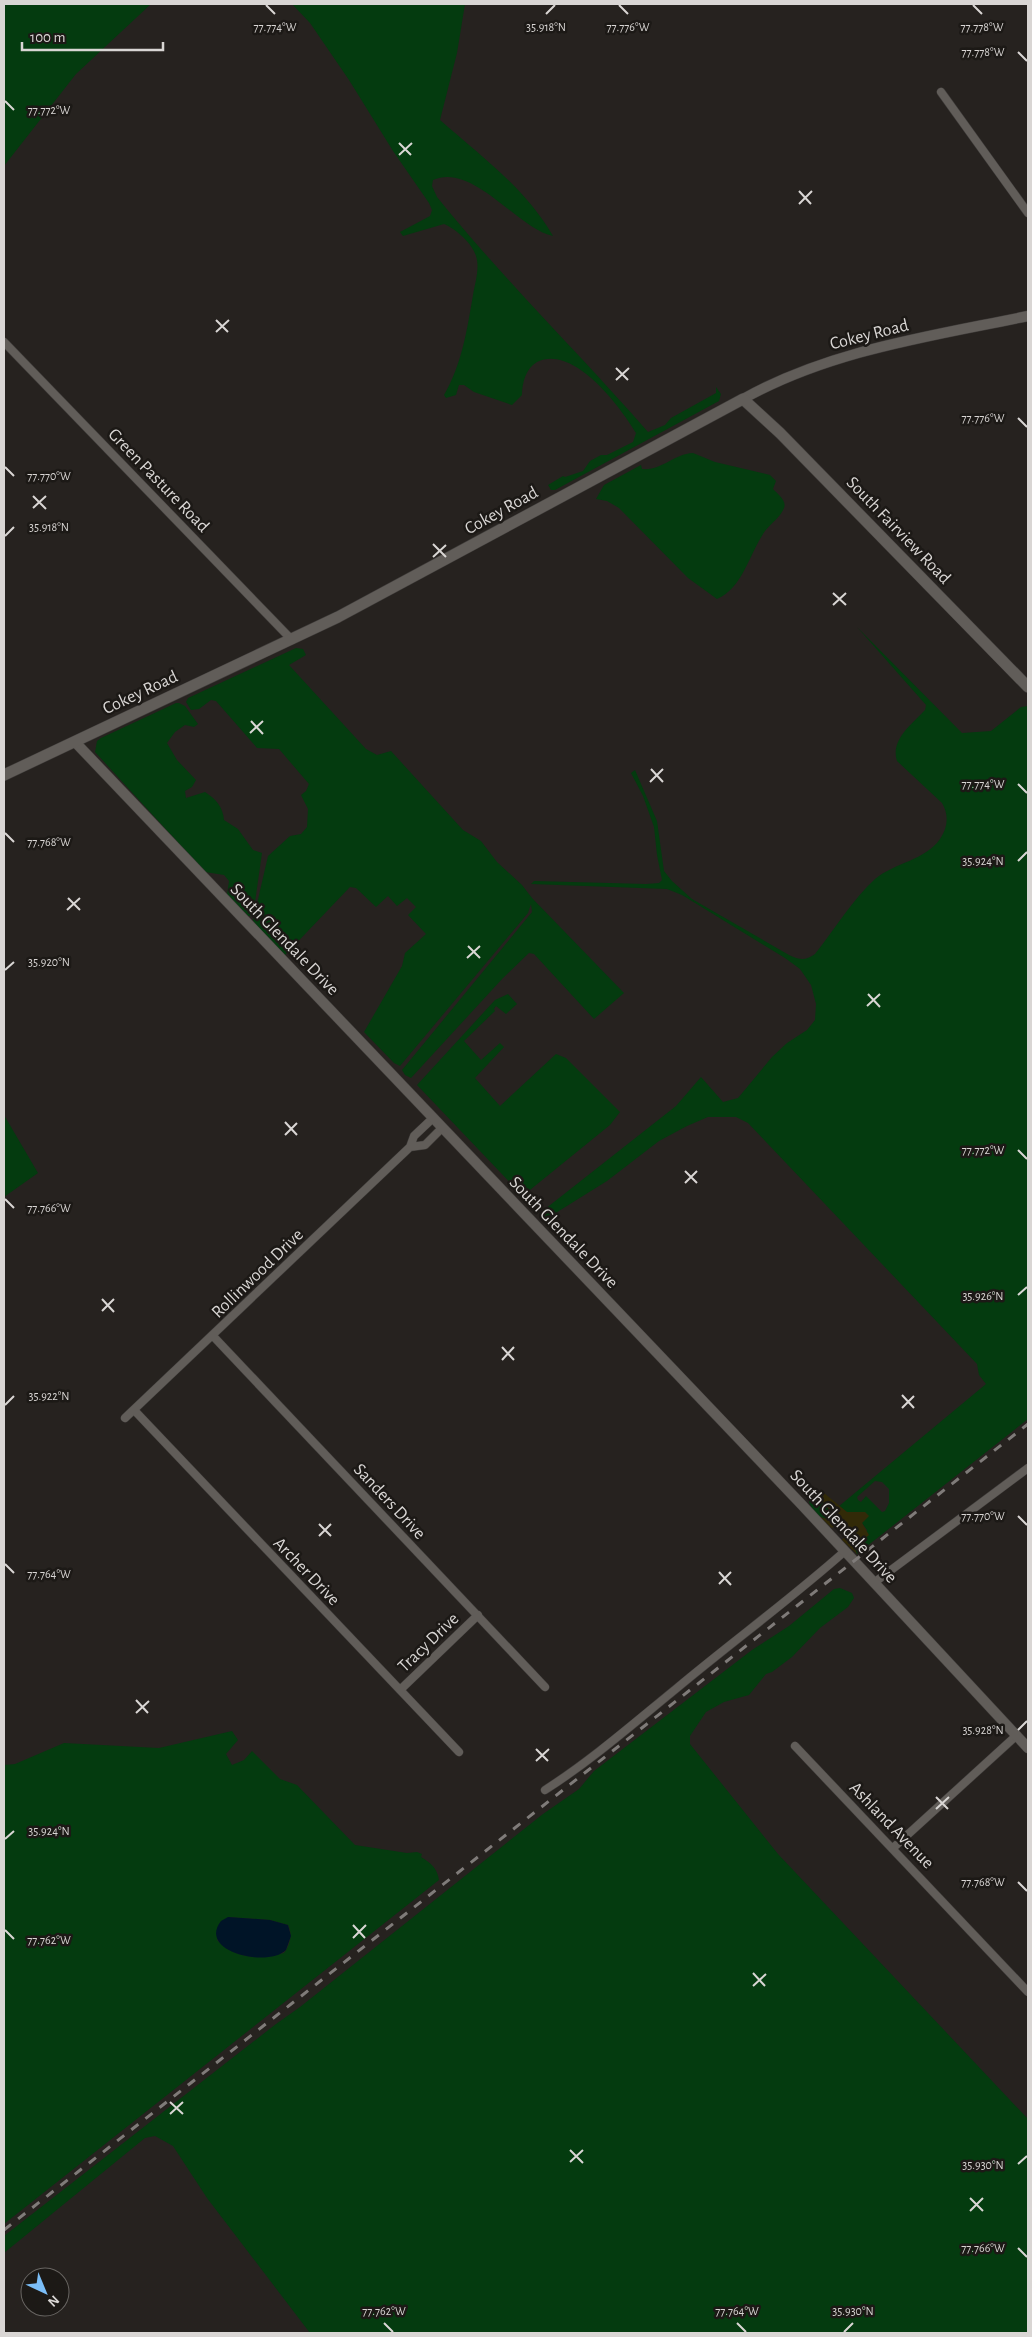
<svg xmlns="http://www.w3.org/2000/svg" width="1032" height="2337" font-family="'Alegreya Sans',sans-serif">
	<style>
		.green { fill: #043b0f; fill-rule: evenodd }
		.sand { fill: #322a08 }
		.water { fill: #001427 }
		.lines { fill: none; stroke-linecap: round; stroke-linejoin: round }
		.minor-casing { stroke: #3f3c3a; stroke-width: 9 }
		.tertiary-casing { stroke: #3f3c3a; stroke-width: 11 }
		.secondary-casing { stroke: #3f3c3a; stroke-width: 12 }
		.minor { stroke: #615d59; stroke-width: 8 }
		.tertiary { stroke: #615d59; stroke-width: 10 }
		.secondary { stroke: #615d59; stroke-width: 11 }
		.rail { stroke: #7f7b79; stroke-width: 3; stroke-dasharray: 9 9; stroke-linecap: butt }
		.ticks { fill: none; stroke: #d9d6d4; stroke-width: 2 }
		.labels { text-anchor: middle; stroke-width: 5; stroke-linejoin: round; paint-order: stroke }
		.street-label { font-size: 18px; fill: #d9d6d4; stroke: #1c1916 }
		.ticks-label { font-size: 12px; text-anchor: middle; fill: #d9d6d4; stroke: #1c1916; stroke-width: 5; stroke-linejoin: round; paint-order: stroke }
	</style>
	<rect width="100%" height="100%" fill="#26221f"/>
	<path class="green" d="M4,4H151L76,74L4,166Z
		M292,4H465L457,53L440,120C481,156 525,188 553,236C519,230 473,162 433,180L432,186L437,197C503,279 579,353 648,432L665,425L671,418L716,393V387L721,394L719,401L555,490H551L548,485L563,476L565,477L583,471L590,461L601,455H607L633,442L636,433C620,406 573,344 537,362C526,368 522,383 522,395L512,405L474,392L464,385H459L456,395L446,398L444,395C462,364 467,330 473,295C475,283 480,268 476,256C472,243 456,229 444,224L403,236L400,232L430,216L432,210L429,203L393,151L349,80L310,23Z
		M693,453L715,462L770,475L776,481L773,489C778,494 787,501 784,508C780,518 771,523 765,531C749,554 743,588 717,599L688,578L619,508L607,501L596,499L604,485L641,465L642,469C662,471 673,454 693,453Z
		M857,627L962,733L991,731L1021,707L1028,706V1419L857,1554L854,1547L862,1541L867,1530L862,1523L865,1512H847L838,1507L986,1384L979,1375L977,1364L748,1123L736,1117H708L687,1126L659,1141L607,1181L546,1219L540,1213L676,1106L701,1077L723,1102L738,1098L772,1057L787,1043L807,1030L815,1020L816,1004L811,985L800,969L785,958L682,895L667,889L531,884L534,881L646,884L659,883L662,880L657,855L654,827L643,796L631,773L635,770L657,821L664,871L672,881L692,899L789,955C800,960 805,961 815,954C834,930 853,899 875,879C894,863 926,860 940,839C948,827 949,815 942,803L897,761C890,740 912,724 925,710L926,705ZM875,1481L882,1482L889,1489V1503L885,1511L882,1512L866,1496L861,1502L858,1500L857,1497Z
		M296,648L303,649L306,655L289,665L366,749L377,755L391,751L463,830L481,841L497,862L522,885L532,898L624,993L594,1019L534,954L529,953L503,978L411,1078L405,1075L402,1070L532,912L531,904L528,913L400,1066L394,1063L364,1032L402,966L405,953L426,934L408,915L416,907L407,898L397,906L388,896L376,907L356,888L350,887L285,955L257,926L253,921L268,856L290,836L301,834L307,827L308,809L301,795L306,791L309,784L279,749L257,748L216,701L211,700L199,709L191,710L186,702L188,698Z
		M176,703H179L185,706L198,724L194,727L185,725L175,732L167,743L177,760L196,780L192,787L185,791L186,798L205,792C216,799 223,807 224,820L238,829L253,850L262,853L255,902L250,916H248L227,895L229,881L224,875L205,872L95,752L97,741L101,738Z
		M508,994L517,1004L506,1014L496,1006L494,1009L495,1011L464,1041L481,1060L500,1043L504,1047L475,1078L500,1106L556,1054L566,1058L620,1112L610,1125L525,1194L519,1192L417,1085L495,1000Z
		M4,1115L38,1173L4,1197Z
		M812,1497L818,1502H823L831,1512L827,1519C818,1517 812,1511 809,1502Z
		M840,1588L852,1593L854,1598L848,1607L820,1628L792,1657L772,1672L766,1674L749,1695L724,1702L706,1712L690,1736V1744L778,1854L1028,2119V2333H310L207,2198L173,2146L155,2136L145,2138L4,2253V2236L276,2024L300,2007L543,1814L579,1789L594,1771L752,1650L789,1626L834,1589Z
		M232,1731L238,1740L226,1754L232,1765L244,1760L252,1751L280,1779L297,1785L355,1845L407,1853L417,1852L422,1854L421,1857C431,1863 437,1868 439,1880L4,2224V1765L15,1764L64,1743L159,1748ZM228,1917L270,1920L288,1925C293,1934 290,1945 284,1953C260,1959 236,1960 217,1940Z"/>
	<path class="sand" d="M816,1493H824L847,1512H865L869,1516L862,1523L869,1535L854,1547L857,1554L842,1540L846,1536L840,1527L835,1526L832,1528L820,1517L827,1519L831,1512L823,1502H818L812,1497Z"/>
	<path class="water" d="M228,1917L270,1920L288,1925L291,1936L286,1950C268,1968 197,1952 221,1921Z"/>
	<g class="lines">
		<g class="minor-casing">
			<path id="minor" d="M941,92L1028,213
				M4,342L292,640
				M410,1147L425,1145L442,1128
				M213,1336L545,1687
				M134,1410L459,1752
				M125,1418L410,1147L414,1136L433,1118
				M875,1582L1028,1468
				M400,1690L478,1615
				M795,1746L1028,1992
				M545,1790C592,1760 634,1723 677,1688C732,1642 791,1599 845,1551
				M893,1848L1017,1735"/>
		</g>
		<g class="tertiary-casing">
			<path id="tertiary" d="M743,399C830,350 932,336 1028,316
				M75,742L802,1505L1028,1748"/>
		</g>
		<g class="secondary-casing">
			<path id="secondary" d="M4,775L338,617L743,399L780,433L1028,687"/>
		</g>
		<use href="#minor" class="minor"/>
		<use href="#tertiary" class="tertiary"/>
		<use href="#secondary" class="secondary"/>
		<path class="rail" d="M4,2230L1028,1424"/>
	</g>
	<path class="ticks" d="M266,5L275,14M619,5L628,14M973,5L982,14M546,14L555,5M1018,52L1027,61M5,101L14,110M399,143L411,155M399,155L412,143M799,191L811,204M799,204L812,191M216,320L228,332M216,332L229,320M616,368L628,380M616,380L629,368M1018,418L1027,427M5,467L14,476M33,496L46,509M33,508L46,496M5,536L14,527M433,544L446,557M433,557L446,545M833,593L846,605M833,605L846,593M251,721L263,734M250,733L263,721M651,769L663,782M650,782L663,769M1018,784L1027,793M5,833L14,842M1018,861L1027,852M68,898L80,910M67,910L80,898M468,946L480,958M467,958L480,946M5,970L14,962M868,994L880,1007M867,1006L880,994M285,1122L297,1135M285,1135L297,1123M1018,1150L1027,1159M685,1171L697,1183M685,1183L697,1171M5,1199L14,1208M1018,1295L1027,1287M102,1299L114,1312M102,1311L114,1299M502,1347L514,1360M502,1360L514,1347M902,1395L914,1408M5,1405L14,1396M902,1408L914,1396M1018,1516L1027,1525M319,1524L331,1536M319,1536L331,1524M5,1564L14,1573M719,1572L731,1585M719,1584L731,1572M136,1700L148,1713M136,1713L149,1701M1018,1730L1027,1721M536,1749L548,1761M536,1761L549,1749M936,1797L948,1809M936,1809L949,1797M5,1839L14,1831M1018,1882L1027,1891M353,1925L365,1938M5,1930L14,1939M353,1938L366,1925M753,1973L765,1986M753,1986L766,1974M170,2102L183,2114M170,2114L183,2102M570,2150L583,2163M570,2162L583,2150M1018,2164L1027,2156M970,2198L983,2211M970,2211L983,2198M1018,2248L1027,2257M384,2323L393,2332M737,2323L746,2332M844,2332L853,2323"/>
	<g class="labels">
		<g class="street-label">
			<text transform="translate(869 334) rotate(-14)" y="6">Cokey Road</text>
			<text transform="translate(159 480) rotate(46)" y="6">Green Pasture Road</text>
			<text transform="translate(501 510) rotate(-29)" y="6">Cokey Road</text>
			<text transform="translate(899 530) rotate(46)" y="6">South Fairview Road</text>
			<text transform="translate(140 692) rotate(-25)" y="6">Cokey Road</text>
			<text transform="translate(285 939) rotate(46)" y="6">South Glendale Drive</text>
			<text transform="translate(564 1232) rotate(46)" y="6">South Glendale Drive</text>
			<text transform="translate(257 1273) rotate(-44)" y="6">Rollinwood Drive</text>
			<text transform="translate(390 1501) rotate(47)" y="6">Sanders Drive</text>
			<text transform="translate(844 1526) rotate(47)" y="6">South Glendale Drive</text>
			<text transform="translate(307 1571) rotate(46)" y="6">Archer Drive</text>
			<text transform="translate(428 1642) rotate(-44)" y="6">Tracy Drive</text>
			<text transform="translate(892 1825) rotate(46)" y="6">Ashland Avenue</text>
		</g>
	</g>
	<g class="ticks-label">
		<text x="546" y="31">35.918°N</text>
		<text x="275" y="31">77.774°W</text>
		<text x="628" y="31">77.776°W</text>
		<text x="982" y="31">77.778°W</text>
		<text x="983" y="56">77.778°W</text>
		<text x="49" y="114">77.772°W</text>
		<text x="983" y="422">77.776°W</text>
		<text x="49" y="480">77.770°W</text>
		<text x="49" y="531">35.918°N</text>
		<text x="983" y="788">77.774°W</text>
		<text x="49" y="846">77.768°W</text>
		<text x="983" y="865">35.924°N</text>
		<text x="49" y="966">35.920°N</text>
		<text x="983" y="1154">77.772°W</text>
		<text x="49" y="1212">77.766°W</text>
		<text x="983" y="1300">35.926°N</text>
		<text x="49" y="1400">35.922°N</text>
		<text x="983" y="1520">77.770°W</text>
		<text x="49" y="1578">77.764°W</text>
		<text x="983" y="1734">35.928°N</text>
		<text x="49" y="1835">35.924°N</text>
		<text x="983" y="1886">77.768°W</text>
		<text x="49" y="1944">77.762°W</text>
		<text x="983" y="2169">35.930°N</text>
		<text x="983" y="2252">77.766°W</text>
		<text x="384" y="2315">77.762°W</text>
		<text x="737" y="2315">77.764°W</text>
		<text x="853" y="2315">35.930°N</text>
	</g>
	<rect width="1032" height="2337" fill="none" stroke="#d9d6d4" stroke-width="10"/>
	<g transform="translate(45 2292) rotate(136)"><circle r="24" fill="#1c1916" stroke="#686562"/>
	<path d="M0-4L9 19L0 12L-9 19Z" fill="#7bbef8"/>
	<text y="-8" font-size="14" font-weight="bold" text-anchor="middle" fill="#d9d6d4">N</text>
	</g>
	<path d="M22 42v8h141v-8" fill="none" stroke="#d9d6d4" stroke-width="2.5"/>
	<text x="30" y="42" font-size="15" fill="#d9d6d4" stroke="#1c1916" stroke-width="4" paint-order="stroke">100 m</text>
</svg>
